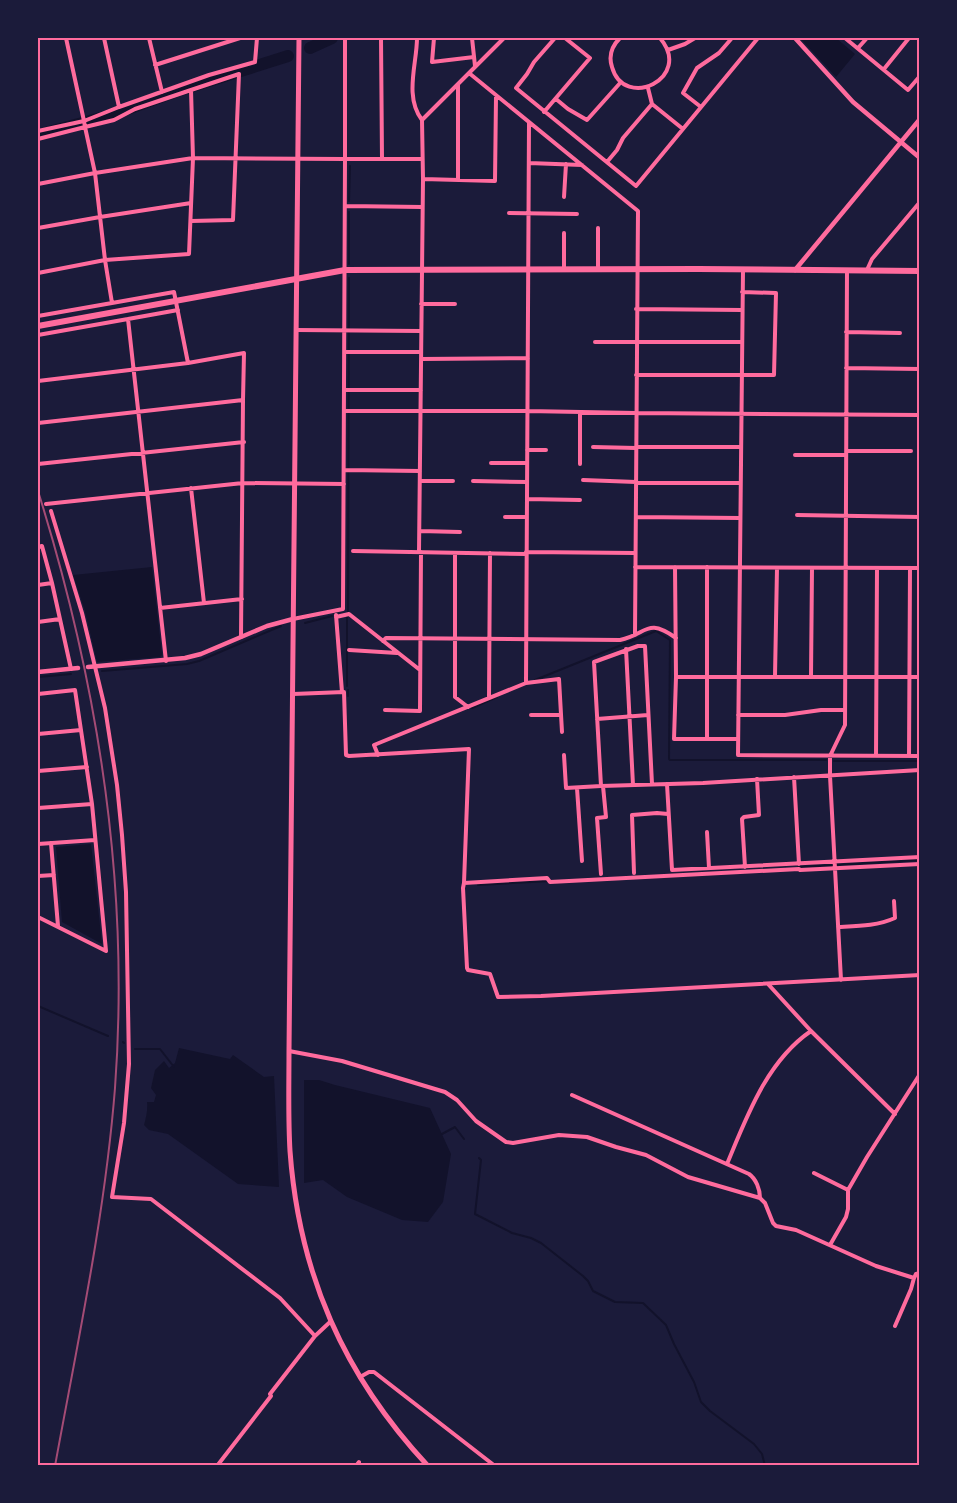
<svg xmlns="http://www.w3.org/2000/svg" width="957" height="1503" font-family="Arial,sans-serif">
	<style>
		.water { fill: #12122b }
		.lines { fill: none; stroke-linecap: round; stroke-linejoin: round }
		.stream { stroke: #12122b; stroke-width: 2 }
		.river { stroke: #12122b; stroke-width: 12 }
		.minor { stroke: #ff6b9d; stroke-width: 4 }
		.tertiary { stroke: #ff6b9d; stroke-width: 4.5 }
		.secondary { stroke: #ff6b9d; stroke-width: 5 }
		.primary { stroke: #ff6b9d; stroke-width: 6 }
		.rail { stroke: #a44b75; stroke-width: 2 }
		.neatline { fill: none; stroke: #ff6b9d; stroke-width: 2 }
	</style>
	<rect width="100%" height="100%" fill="#1b1b3a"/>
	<path class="water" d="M800,38H836L855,54L836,77Z
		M152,567L162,655L160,657L97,662L85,611L73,575Z
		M91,844L102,944L62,922L56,847Z
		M179,1048L230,1059L233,1055L264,1077L274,1076L279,1187L238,1184L168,1134L149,1130L144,1125C146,1118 148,1109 147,1102H154L156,1095L151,1088L155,1070L164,1061L169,1068L175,1063Z
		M304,1080H319L335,1085L430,1108L451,1154L443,1202L428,1222L402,1220L347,1197L323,1180L304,1183Z"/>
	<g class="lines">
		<path class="stream" d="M349,201L350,166
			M349,264V212
			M348,612L349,278
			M305,623L332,616
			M102,671L187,664L199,661L281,626
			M38,677L71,674
			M535,680L656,631L670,640L669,759L670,760H826
			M347,686V617
			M348,690V696
			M472,708L497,697
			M834,761H920
			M798,867L920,860
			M478,885L550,881
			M38,1006L108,1036
			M123,1042L124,1043
			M135,1049H160L174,1067
			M442,1134L455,1127L464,1139
			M479,1158L481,1160L475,1214L512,1233L531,1238L541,1243L583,1276L588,1281L593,1291L615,1302L643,1303L666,1325L674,1344L694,1382L701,1402L710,1411L754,1444L762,1454L765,1466"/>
		<path class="river" d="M310,48L332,38
			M38,135L108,116L177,91L288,56"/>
		<path class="minor" d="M104,38L119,107L209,75L255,62L257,38
			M149,38L162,92
			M381,38L382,159
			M417,38C417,64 404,96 422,120L423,179L419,552
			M434,38L432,62L474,57
			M472,38L475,66
			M555,38L534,62L527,74L516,88L636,186L758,38
			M620,38C612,46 608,55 612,67C624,111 694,78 660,38
			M845,38L908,90L920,76
			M858,48L867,38
			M668,50L685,44L695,38
			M155,65L240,38
			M884,69L909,38
			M469,73L638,211L635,635
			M648,88L652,104L683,129
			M191,90L239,74L233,220L191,221
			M556,99L568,109L587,120L621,82
			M701,107L683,93L697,68L719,53L732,38
			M544,112L590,58L565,38
			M422,120L504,38
			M38,131L84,121L66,38
			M38,139L85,127L95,173L193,158L191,90L135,109L114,120L85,127L84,121L119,107
			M607,162L617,150L623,138L652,104
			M529,163L582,165
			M423,179L495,181L496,97
			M458,180V85
			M38,184L95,173L105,260L112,303L174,292L188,363
			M564,197L566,164
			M346,206L422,207
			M509,213L577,214
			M38,228L100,217L191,203
			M564,269V233
			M598,269V228
			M743,270L738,755L920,756
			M867,270L872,259L920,202
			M38,273L105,260L189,254L193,158L345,159V38
			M421,304H455
			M636,309L742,310
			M38,316L112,303
			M296,330L421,331
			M846,332L900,333
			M38,335L128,319
			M595,342H742
			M345,352H421
			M421,359L528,358
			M846,368L920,369
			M636,375H774L776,293L742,292
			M38,381L188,363L244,353L243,400L38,423
			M345,390H421
			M344,411H527L636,413L920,415
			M580,412V464
			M593,447L636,448
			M636,447H741
			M527,450H546
			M846,451H911
			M795,455H845
			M491,463H527
			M38,464L244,442
			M344,470L420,471
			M583,480L636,482
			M420,481H453
			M473,481L527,482
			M636,483H740
			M191,488L204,603
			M527,499L580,500
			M46,504L243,483L344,484
			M51,511L82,613L105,708L117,785L122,835L126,892L129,1064L124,1123L112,1197L151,1199L280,1298L315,1336L330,1322
			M797,515L920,517
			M505,517H527
			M636,517L740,518
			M420,531L460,532
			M38,547L42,546L52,583L38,585
			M353,551L526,554
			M526,552L635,553
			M455,553V697L468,707
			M635,567L920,568
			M675,567L676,677L674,739H738
			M52,583L71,669
			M160,608L242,599
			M336,615L342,692
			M336,617L349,614L420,670
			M293,619L343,609L345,159H422
			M38,622L60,619
			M241,637L243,400
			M383,641L386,638L620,640C648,634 646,617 676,638
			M626,649L633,785
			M349,650L397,653
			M166,661L128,319L178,310
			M775,676L777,568
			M676,677H920
			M811,677L812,568
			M526,683L529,123
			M38,694L75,690L92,804L106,951
			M293,694L344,692L346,755L349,756L469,749L464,883L463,888L467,968L468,970L490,974L498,997L541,996L920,975
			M489,698L490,553
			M385,710L420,711L421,552
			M531,715H561
			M738,715H785L821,710H845
			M597,719L648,715
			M38,734L81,730
			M707,739V567
			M378,755L374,745L526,683L559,679L562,732
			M564,755L566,788L601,786
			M876,756L877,568
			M909,756L910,568
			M38,771L87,767
			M794,777L799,864
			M652,784L645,646H638L594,662L601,786L703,783L920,770
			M667,784L672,870L920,857
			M577,788L582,861
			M38,808L92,804
			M707,832L709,868
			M51,843L58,926
			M38,844L95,840
			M745,867L742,819L744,817L759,815L757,779
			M634,873L632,815L657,813L668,814
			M601,874L597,818L606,817L603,786
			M38,876L54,875
			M464,883L547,878L550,882L799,869L800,870L920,864
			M38,917L106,951
			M838,927C858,926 877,926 895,918L894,901
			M841,980L830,776V756L845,725L847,270
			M768,984L811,1031L895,1114
			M289,1051L342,1061L445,1092L457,1100L476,1121L506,1142L513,1143L559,1135L587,1137L616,1147L646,1155L688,1177L760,1198
			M572,1095L749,1174C756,1179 760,1189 760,1198L765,1203L773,1223L776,1226L796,1230L876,1266L914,1278L916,1274L920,1273
			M727,1164C747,1116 767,1061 811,1031
			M814,1173L848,1190
			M830,1245L846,1217L848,1209V1190L867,1157L920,1074
			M895,1326L911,1289L914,1278
			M360,1377L369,1372H374L495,1466
			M217,1466L271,1396L270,1394L315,1336
			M356,1466L359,1462"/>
		<path class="tertiary" d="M795,38L853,102L920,158
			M795,270L920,119
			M88,667L185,658L201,654L267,626L293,619
			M38,672L78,668"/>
		<path class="secondary" d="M299,38L289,1051C289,1084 288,1118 290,1151C299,1274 344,1376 428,1466"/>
		<path class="primary" d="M38,326L345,270L698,269L920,271"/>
		<path class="rail" d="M38,491C99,686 130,884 115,1088C105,1215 78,1340 55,1466"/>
	</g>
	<rect width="957" height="1503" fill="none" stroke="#1b1b3a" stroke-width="78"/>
	<rect x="39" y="39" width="879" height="1425" class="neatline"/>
</svg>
